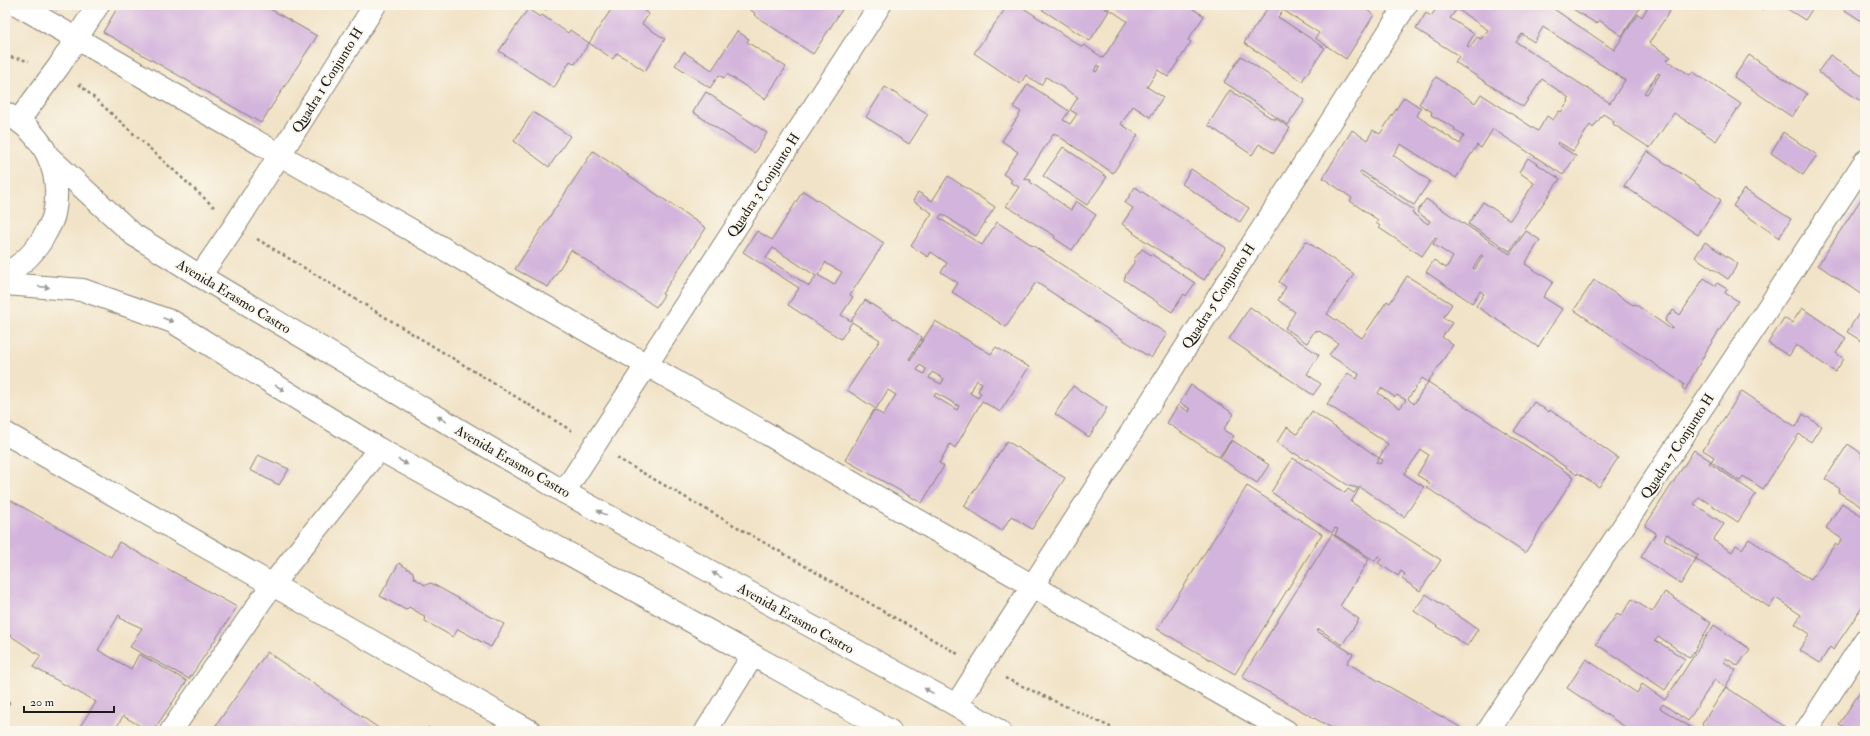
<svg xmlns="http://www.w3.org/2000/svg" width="1870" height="736" font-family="'IM FELL Double Pica',serif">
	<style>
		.building { fill: #d3b4dc; fill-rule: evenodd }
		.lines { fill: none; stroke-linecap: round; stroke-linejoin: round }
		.street-casing { stroke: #868072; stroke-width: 24 }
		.primary-casing { stroke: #868072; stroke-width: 24 }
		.path { stroke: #868072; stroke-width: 2.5; stroke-dasharray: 3 3; stroke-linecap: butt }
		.street { stroke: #fff; stroke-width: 22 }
		.primary { stroke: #fff; stroke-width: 22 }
		.oneway { fill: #999 }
		.labels { text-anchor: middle; stroke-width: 4; stroke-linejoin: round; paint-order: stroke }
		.street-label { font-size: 14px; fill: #1c1c1c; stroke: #fbf7ec }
	</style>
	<rect width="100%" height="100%" fill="#fbf7ec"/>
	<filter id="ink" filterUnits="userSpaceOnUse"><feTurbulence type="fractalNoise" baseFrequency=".025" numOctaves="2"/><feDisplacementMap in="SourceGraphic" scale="8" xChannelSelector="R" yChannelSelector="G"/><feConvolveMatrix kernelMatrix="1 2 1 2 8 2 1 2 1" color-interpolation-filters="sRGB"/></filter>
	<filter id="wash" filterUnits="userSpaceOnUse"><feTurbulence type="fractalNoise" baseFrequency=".012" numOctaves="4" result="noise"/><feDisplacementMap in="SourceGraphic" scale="16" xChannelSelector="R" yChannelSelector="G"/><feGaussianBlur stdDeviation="0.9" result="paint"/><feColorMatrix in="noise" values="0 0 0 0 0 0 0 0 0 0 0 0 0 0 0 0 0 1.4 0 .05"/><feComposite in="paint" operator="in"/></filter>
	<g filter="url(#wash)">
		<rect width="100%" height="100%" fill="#f1e3c7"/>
		<g id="blocks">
			<path class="building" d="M51,5H60L58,9Z
				M119,5H263L317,36L261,123L103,32Z
				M539,5H550L546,10Z
				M614,5H635L649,14L642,24L665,39L645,71L617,53L613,59L589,43L575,64L570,61L554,88L499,51L528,9L540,17L542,15L568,33L570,30L589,43Z
				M742,5H845L813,54L754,15L755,13Z
				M1008,5H1019L1082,47L1084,45L1103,58L1127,21L1103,5H1187L1204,16L1188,40L1191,42L1168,77L1158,70L1147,87L1163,97L1150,117L1133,106L1121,124L1138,135L1113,173L1054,133L1024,179L1031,180L1030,182L1071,210L1076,201L1096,215L1072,250L1054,238L1055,236L1006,206L1019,187L1010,182L1012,180L1003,174L1018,152L1002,141L1021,112L1013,107L1028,84L1069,111L1063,120L1070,124L1077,114L1070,110L1078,97L1046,77L1041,85L1026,75L1020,84L974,53ZM1098,65L1100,67L1096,72L1094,71Z
				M1035,5H1100L1109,11L1090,41Z
				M1267,5H1361V6L1374,15L1346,59L1315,38L1319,33L1283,10L1278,17L1325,48L1302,81L1244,43L1269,6Z
				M1430,5H1548L1614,50L1638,14L1642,17L1649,5H1672L1673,6L1649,43L1671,57L1666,61L1669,63L1670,62L1690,75L1693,72L1741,104L1716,141L1674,113L1650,148L1613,124L1614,121L1603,114L1593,128L1590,125L1573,151L1558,142L1557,144L1576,156L1563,175L1493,129L1481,148L1477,145L1456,178L1445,171L1444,172L1401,144L1393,155L1430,181L1414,205L1361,171L1359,173L1414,210L1412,213L1428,224L1430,221L1417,212L1426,199L1510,254L1526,231L1540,240L1525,264L1553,282L1543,297L1562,309L1538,347L1476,306L1484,294L1480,291L1472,303L1426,272L1434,260L1446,268L1453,257L1433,244L1437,238L1435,237L1422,256L1379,228L1380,226L1376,223L1378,220L1350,201L1352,198L1323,178L1352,130L1367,140L1373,130L1380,134L1404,97L1421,108L1417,116L1460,144L1464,136L1454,130L1455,128L1431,115L1432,112L1419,104L1436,77L1475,103L1481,94L1538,131L1547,116L1553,120L1559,111L1561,112L1569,101L1568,100L1569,98L1542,79L1523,107L1455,62L1459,56L1416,29L1426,13L1431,16L1436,9ZM1457,9L1488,30L1481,39L1477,37L1470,47L1467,46L1474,34L1450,18ZM1543,27L1625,80L1610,103L1516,42L1522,34L1534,42ZM1658,73L1660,74L1647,94L1644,93ZM1481,255L1483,256L1475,269L1473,268Z
				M1576,5H1642L1622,36L1599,20L1597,24L1573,9Z
				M1755,5H1765L1762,10Z
				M1781,5H1815L1805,20Z
				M1837,5H1865V23Z
				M737,31L749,39L747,42L786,67L765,99L727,74L724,78L719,75L710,88L675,65L684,52L712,70Z
				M1749,55L1807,94L1792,117L1734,77Z
				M1830,55L1865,78V104L1818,72Z
				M1241,56L1305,100L1288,125L1224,82Z
				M885,87L928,114L909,144L866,117Z
				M1230,90L1274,120L1275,118L1290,128L1274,153L1259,144L1252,155L1208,125Z
				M706,92L767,133L754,153L693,112Z
				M533,112L570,136L549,167L514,141Z
				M1783,132L1817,155L1803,175L1771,153Z
				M1063,147L1107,177L1087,205L1043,176Z
				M593,151L706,228L662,294L664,295L656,307L571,250L548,287L515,269Z
				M1647,151L1721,200L1698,235L1624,186Z
				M1528,158L1560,179L1510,251L1468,224L1483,202L1510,220L1534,183L1519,172Z
				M1191,169L1249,208L1240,222L1182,184Z
				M948,176L995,207L976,236L942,214L939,218L982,245L997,222L1167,334L1151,358L1036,282L1006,327L952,292L958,283L941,272L947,263L931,252L928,257L911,246L932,213L913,201L918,192L932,201Z
				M1135,187L1226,248L1204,280L1133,233L1134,232L1122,224L1133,208L1125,203Z
				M1744,189L1791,219L1779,238L1733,206Z
				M803,191L884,243L850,295L853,297L841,315L851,321L865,300L922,337L909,359L910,360L935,321L991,354L996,347L1029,367L1000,412L982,401L955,448L950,444L939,463L944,466L922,503L845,460L874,410L883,415L896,395L888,390L876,409L847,390L880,340L852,322L841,339L788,305L799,288L743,252L757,231L772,240ZM773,248L816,276L809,286L766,258ZM826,262L827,264L842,272L834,285L818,275ZM920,365L926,369L924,374L917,370ZM932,372L944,379L941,384L929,378ZM977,380L982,383L978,391L981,393L978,398L970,393ZM936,393L959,406L957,410L934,396Z
				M1865,193V297L1818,265Z
				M1306,241L1354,274L1327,314L1362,338L1387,301L1390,303L1407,276L1452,304L1443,318L1452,323L1442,337L1453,345L1428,382L1574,477L1525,553L1426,487L1430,483L1417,475L1429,455L1421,450L1404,474L1424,487L1404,517L1360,487L1351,502L1441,560L1420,591L1402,579L1405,574L1401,571L1398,576L1378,563L1382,558L1378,556L1375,561L1335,535L1338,529L1335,528L1332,533L1271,492L1293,458L1345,493L1348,489L1354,493L1358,488L1349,486L1308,459L1306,460L1294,453V454L1277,442L1287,427L1297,434L1312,411L1379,458L1376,462L1380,464L1383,460L1379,458L1388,444L1327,404L1348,373L1357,379L1359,374L1329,355L1338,343L1319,331L1318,332L1315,330L1307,343L1285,328L1295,312L1278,300L1286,287L1279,282ZM1422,378L1428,382L1414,404L1408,399ZM1381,388L1395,397L1397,395L1406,400L1400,408L1378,393Z
				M1705,242L1738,264L1728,279L1695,257Z
				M1142,249L1151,255V254L1195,283L1186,296L1184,294L1172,312L1124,280L1126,274L1134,263V259Z
				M1704,278L1716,286L1717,283L1727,289L1725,293L1738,301L1707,350L1685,390L1682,388L1684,384L1574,310L1594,280L1633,305L1635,304L1671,329L1673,328L1665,321L1669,314L1670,315L1673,310L1680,315Z
				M1865,304V343L1847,332Z
				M1250,307L1319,355L1307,374L1321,384L1313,395L1229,339Z
				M1802,308L1846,338L1836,353L1844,359L1835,372L1796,345L1789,356L1768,343L1784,318L1792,323Z
				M1191,385L1234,414L1223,430L1234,436L1219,457L1167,423L1178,405L1189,412L1190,409L1180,403Z
				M1073,386L1107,408L1089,437L1055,414Z
				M1742,391L1796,427L1803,414L1821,426L1811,442L1799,434L1763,489L1743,476L1740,481L1711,462L1714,457L1703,450Z
				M1534,402L1549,412L1550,410L1618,458L1599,487L1578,473L1577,475L1514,431Z
				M1232,440L1269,465L1257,483L1220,458Z
				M1007,441L1065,478L1032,529L1011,516L1002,531L964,506Z
				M1848,444L1861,453L1865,447V456L1863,454L1861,457L1865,460V509L1838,492L1840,489L1825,479Z
				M1694,450L1711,461L1709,463L1756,494L1738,522L1699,497L1694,504L1724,524L1713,540L1732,552L1736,545L1742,549L1749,539L1811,580L1835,544L1838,546L1842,539L1826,528L1842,503L1865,518V603L1833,650L1830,647L1820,663L1799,650L1810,634L1795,624L1801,615L1776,598L1769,607L1696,559L1681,584L1641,557L1656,533L1645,526ZM1667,534L1698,555L1696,559L1664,539Z
				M258,455L289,469L279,485L250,470Z
				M1247,486L1322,534L1235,674L1157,629Z
				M5,497L111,557L119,542L237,607L189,679L130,647L142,628L120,618L121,617L119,615L98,650L131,669L139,654L187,681L153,731H149L123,716L115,730L117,731H77L96,702L33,667L41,656L5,632V611L8,606L5,604Z
				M1332,534L1369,559L1340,606L1359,619L1342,645L1319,629L1317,631L1353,654L1347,663L1460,727L1458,731H1337L1242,677Z
				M399,563L413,572L414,578L425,585L431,583L504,624L491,647L458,629L453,637L425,621L424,616L409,607L406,610L380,596Z
				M1665,592L1711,623L1690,658L1658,636L1655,640L1685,659L1665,690L1596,644L1617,614L1621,616L1632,599L1652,612Z
				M1426,594L1478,629L1467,646L1414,611Z
				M1714,625L1750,649L1738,666L1726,658L1724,662L1736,670L1725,687L1715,679L1688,721L1663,704L1660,708L1696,731H1631L1567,688L1586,659L1637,693L1642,684L1665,700Z
				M267,652L383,731H212Z
				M1726,687L1785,727L1782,731H1700L1703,725L1702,724Z
				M1862,689L1865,692V731H1850L1839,724Z
				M5,700L10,703L5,709Z
				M428,727L434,731H425Z"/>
		</g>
	</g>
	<g filter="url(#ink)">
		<use href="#blocks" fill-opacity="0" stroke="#868072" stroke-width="1"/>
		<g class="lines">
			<g class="street-casing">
				<path id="street" d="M18,5L1286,731
					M19,120L59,66L98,5
					M200,276L235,225L375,5
					M5,433L530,731
					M564,492L880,5
					M956,705L1406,5
					M171,731L272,585L379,449
					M706,731L753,655
					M1488,731L1865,161
					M1806,731L1865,640"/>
			</g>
			<g class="primary-casing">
				<path id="primary" d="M5,113C43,132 63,171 54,214C53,221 48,228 45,234C37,250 22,266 5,273
					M49,157L134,235L200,276L564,492L956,705L999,731
					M5,284L83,290L173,322L379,449L890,731"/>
			</g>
			<path class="path" d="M5,56L29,61
				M79,84L214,207
				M257,239L572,431
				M617,458L958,654
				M1005,678L1119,731"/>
			<use href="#street" class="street"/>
			<use href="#primary" class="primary"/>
		</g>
		<defs><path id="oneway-solid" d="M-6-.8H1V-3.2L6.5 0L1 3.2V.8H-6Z"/></defs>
		<g class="oneway">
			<use href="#oneway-solid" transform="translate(44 287) rotate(4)"/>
			<use href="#oneway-solid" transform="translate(168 320) rotate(21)"/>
			<use href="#oneway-solid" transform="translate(280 388) rotate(32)"/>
			<use href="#oneway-solid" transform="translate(442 419) rotate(-149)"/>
			<use href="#oneway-solid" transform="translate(403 462) rotate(29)"/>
			<use href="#oneway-solid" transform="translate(602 513) rotate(-151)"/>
			<use href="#oneway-solid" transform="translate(717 575) rotate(-151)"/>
			<use href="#oneway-solid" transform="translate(929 691) rotate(-151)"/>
		</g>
	</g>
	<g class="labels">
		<g class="street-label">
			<text transform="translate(327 80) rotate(-58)" y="5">Quadra 1 Conjunto H</text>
			<text transform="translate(763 185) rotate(-57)" y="5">Quadra 3 Conjunto H</text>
			<text transform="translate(234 296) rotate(31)" y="5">Avenida Erasmo Castro</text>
			<text transform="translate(1218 296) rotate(-57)" y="5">Quadra 5 Conjunto H</text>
			<text transform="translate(1677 446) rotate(-57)" y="5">Quadra 7 Conjunto H</text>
			<text transform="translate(513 461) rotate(30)" y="5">Avenida Erasmo Castro</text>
			<text transform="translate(796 618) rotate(29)" y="5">Avenida Erasmo Castro</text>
		</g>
	</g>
	<rect width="1870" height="736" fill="none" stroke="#fbf7ec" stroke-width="20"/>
	<path d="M24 706v6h90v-6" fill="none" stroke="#1c1c1c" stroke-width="2"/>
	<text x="30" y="706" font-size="12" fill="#1c1c1c" stroke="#fbf7ec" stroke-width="3" paint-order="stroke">20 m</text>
</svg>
